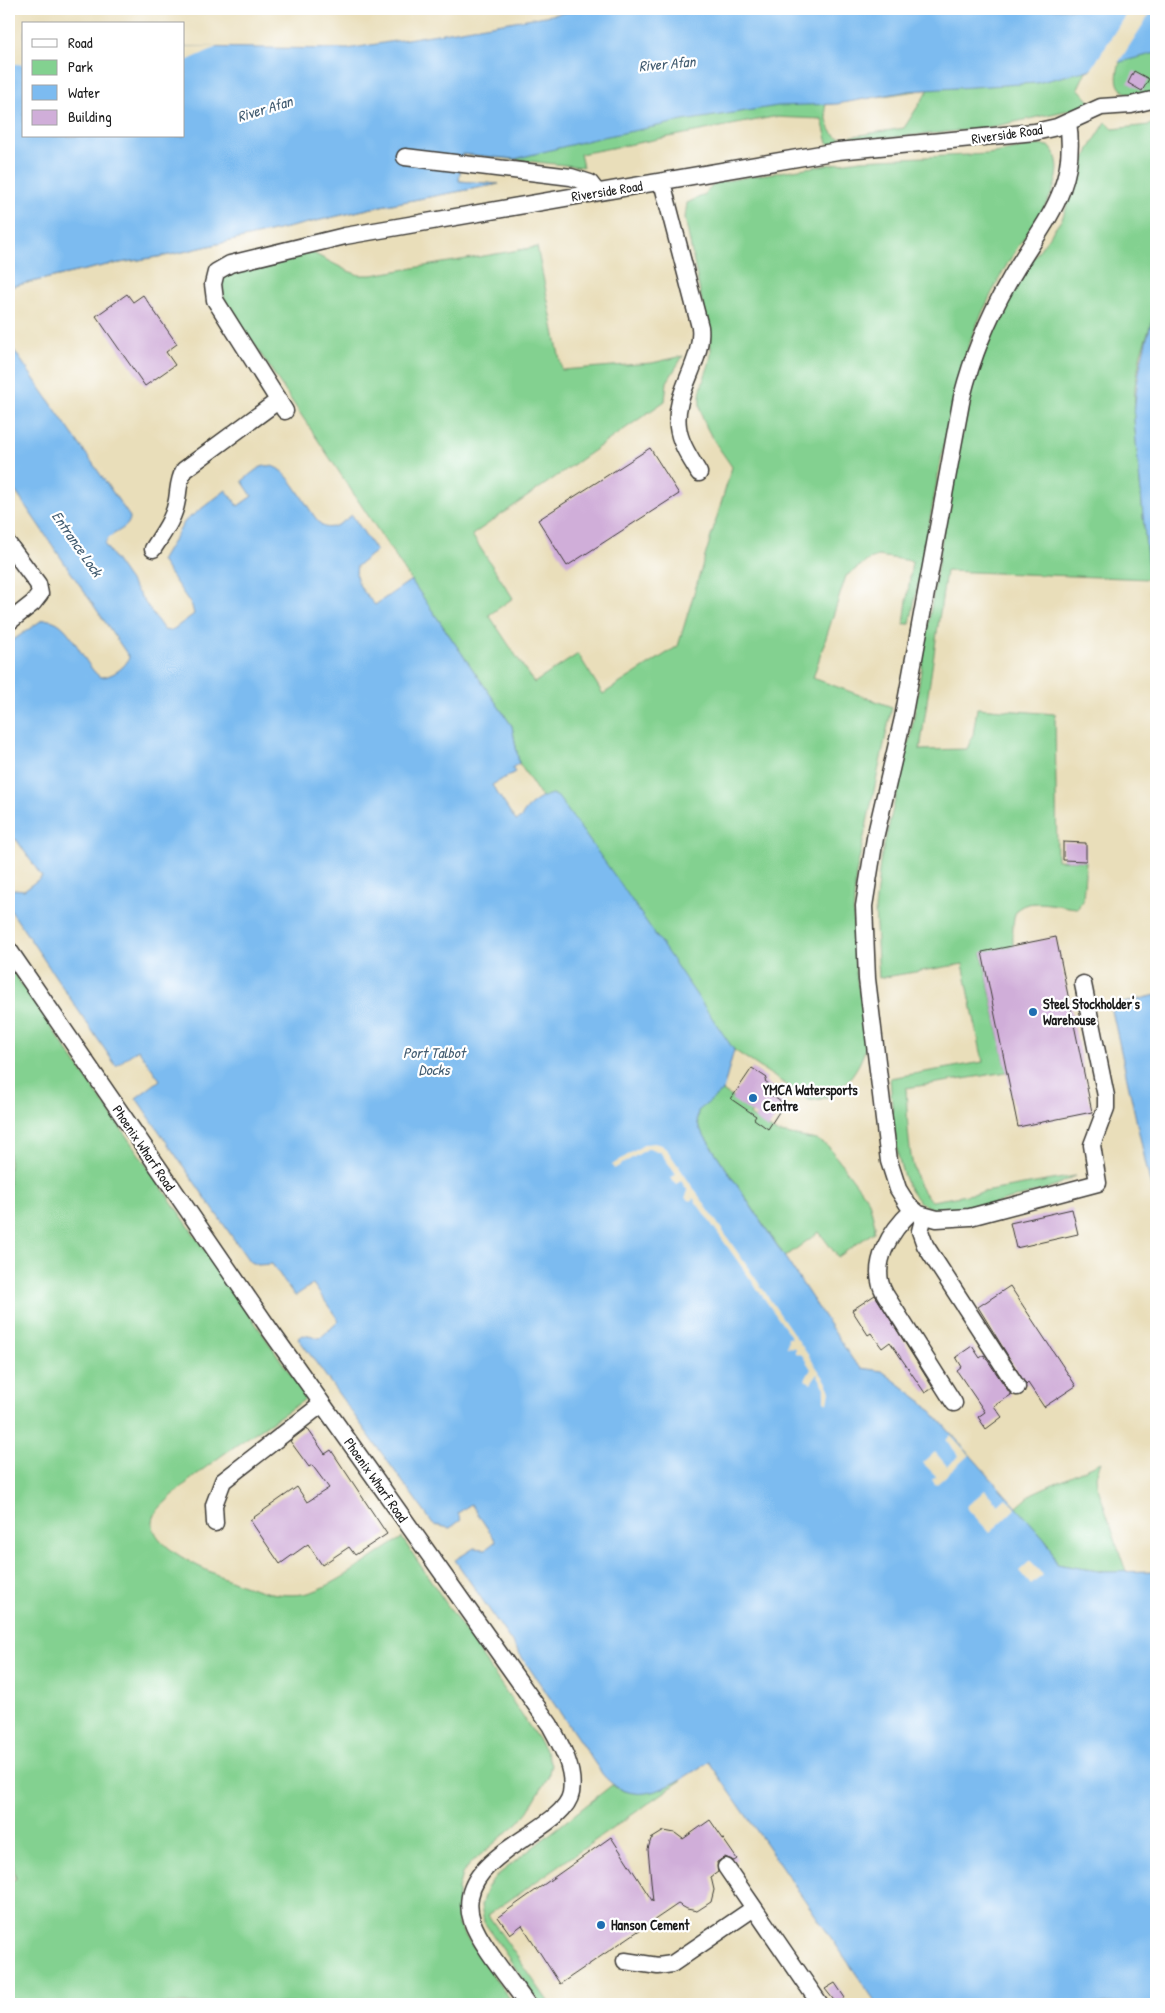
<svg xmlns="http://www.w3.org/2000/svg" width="1165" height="2013" font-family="'Patrick Hand',sans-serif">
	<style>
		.green { fill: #83d190; stroke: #507656; fill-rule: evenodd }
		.water { fill: #7cbbf0; stroke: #4c6c86 }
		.pier { fill: #e9deba }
		.building { fill: #d0aed9 }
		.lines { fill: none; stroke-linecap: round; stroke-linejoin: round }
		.minor-casing { stroke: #3b3934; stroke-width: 19 }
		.minor { stroke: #fff; stroke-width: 16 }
		.poi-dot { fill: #1f6fb2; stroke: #fff; stroke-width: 2 }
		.labels { text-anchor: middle; stroke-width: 4.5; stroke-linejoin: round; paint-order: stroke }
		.street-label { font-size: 14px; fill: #1c1c1c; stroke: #fff }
		.poi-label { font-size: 14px; font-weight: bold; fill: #1c1c1c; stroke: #fff; text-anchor: start }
		.water-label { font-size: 15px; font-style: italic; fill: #425c71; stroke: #fff }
	</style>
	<rect width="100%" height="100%" fill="#fff"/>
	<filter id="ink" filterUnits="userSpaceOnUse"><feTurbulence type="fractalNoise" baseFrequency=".02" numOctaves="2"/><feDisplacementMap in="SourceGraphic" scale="10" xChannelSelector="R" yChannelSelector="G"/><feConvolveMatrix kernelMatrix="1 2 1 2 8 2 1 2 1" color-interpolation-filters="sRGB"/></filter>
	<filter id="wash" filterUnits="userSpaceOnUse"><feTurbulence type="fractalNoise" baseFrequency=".0096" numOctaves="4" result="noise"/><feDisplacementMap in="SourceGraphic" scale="20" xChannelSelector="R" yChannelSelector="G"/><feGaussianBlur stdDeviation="1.12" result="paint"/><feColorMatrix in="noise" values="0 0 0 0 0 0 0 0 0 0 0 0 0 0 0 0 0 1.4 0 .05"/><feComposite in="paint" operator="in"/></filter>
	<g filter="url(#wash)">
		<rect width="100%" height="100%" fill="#e9deba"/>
		<path class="green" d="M1156,22V98C1128,95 1110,95 1120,62L1086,71L1078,88L1093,105L987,128L828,144L822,119L773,117L580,154L583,167L462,154L459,181L499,184L381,206L170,255L107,265L9,287V198ZM929,89L904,128L841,138C827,134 827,118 825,105Z
			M1106,122L1113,129L1149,125L1156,122V309L1141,353L1135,387L1134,419L1149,579L946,571L920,750L967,749L973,735L977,708L1055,714L1057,860L1086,861L1083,899L1078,908C1062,908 1018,892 1014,918C1012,927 1013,937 1013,946L982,953L1007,1072L906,1088C908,1117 906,1183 932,1201L1075,1176C1051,1190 1023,1195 997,1203C975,1209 948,1217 926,1206C893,1190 893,1110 890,1078L983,1062L963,964L879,978L875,909L880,862L911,734L949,494L975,374L1010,295L1029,264L1062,219L1089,149Z
			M1038,145L1049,146C1077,175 1031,225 1016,250C1004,268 994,288 985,307C963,351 953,400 943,449C932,507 922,566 910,624H904L912,561L878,556L870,559L846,576L813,678L892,707L856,874C853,907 852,940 856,974C859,994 868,1017 867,1038C865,1065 838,1103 809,1100L734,1050L552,794L542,798L519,763L512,726L411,580L224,299L222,278L229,270L311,252L348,271L359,275H372L537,247L562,370L652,363L683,356L667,382L665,401L472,535L513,598L489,615L534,683L578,654L603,694L678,646L732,467C717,444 694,419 701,389C704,375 712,363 711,347L685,218L687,203L704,195L715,183L746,177L860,160L988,154Z
			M9,966L307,1398C262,1429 212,1458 172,1496C166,1502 158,1508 155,1515C137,1550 242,1586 266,1592C279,1595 295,1596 308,1593C336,1586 376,1554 402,1538L546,1751L551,1764L548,1777L528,1811L518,1823L472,1862L462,1874L458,1889V1925L513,2004H9V1881L16,1879L9,1844Z
			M723,1091L752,1112L750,1116L775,1132L817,1140L828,1146L869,1201L875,1225L874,1232L838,1257L819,1232L785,1257L699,1128L697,1119L698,1110Z
			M1101,1462L1096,1476L1097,1485L1126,1572H1104L1056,1564L1049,1544L1016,1508L1033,1493Z
			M682,1780L488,1915L550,2004H540L484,1922L481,1906L483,1899L487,1888L494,1878L612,1785C635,1800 660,1790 682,1780Z"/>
		<path class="water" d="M587,9H1156V53L1037,83L909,91L837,104L778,106L683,121L598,138L515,159L462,154L459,181L499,184L381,206L170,255L107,265L9,287V26L24,29V136H184V47L347,49Z
			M1156,309V632L1154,633L1134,419C1136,377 1143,348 1156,309Z
			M9,343L130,517C130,531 107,532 105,545L164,630L171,631L194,614L192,606L161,561L185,521L226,490L238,506L252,496L242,481C249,476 257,467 265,466C289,461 307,514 324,527C334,530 344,521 352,515L376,551L357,566C353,583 365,593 375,605L411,580L512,726L519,763L512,768L515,772L492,785L516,821L521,818C525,807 540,797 552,794L558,797L620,883L734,1050L723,1091L698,1111L697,1119L699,1128L853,1360L861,1368L882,1371L924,1403L1044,1538L1051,1548L1056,1564L1104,1572L1156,1571V2004H877L709,1762C675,1782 638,1814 603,1775L455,1560L474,1548L486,1549L496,1541L471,1504L458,1513L461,1520L450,1528L434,1525L298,1338L302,1335L320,1338L339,1321L313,1284L295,1296L272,1264L258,1265L249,1261L136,1098L160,1080L138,1049L116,1066L9,908V892L14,889L24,890L42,877L16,839L13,841L12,851L9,853V643L42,620C70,615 80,662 100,677C110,678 127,667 129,657L9,482Z
			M1156,995V1210L1111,1006Z"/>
		<path class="pier" d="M1129,9H1153L1117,65L1089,73Z
			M9,23L24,26V65L9,63Z
			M184,47H217L184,62Z
			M654,1143L662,1145L668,1151L826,1381L830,1391L828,1403L824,1401L825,1388L817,1374L811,1383L805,1380L811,1369L802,1355L795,1353V1348L787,1347L788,1338H792L693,1198L691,1201L685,1198L688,1191L681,1181L676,1184L671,1178L676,1174L660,1152L649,1148L614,1169L612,1165L645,1144Z
			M951,1435L969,1455L936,1485L932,1480L936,1476L923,1463L935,1452L947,1466L959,1456L946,1440Z
			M985,1490L998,1505L1006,1498L1016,1508L990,1533L966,1507Z
			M1030,1561L1043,1575L1031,1585L1019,1571Z"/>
		<g id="blocks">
			<path class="building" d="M1134,71L1149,79L1142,91L1128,83Z
				M127,294L133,302L143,295L177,344L166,352L175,365L145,386L96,316Z
				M650,448L679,494L567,566L538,520Z
				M1063,842L1086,843V861L1063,860Z
				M1056,937L1092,1112L1018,1127L982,952Z
				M752,1068L767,1078L765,1081L775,1089L771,1095L784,1104L768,1129L754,1119L756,1116L731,1099Z
				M1072,1209L1078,1234L1016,1248L1010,1223Z
				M1010,1286L1076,1386L1044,1407L1028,1383L1026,1385L978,1307Z
				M875,1295L933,1388L925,1393L890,1342L882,1348L871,1333L868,1335L852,1310Z
				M972,1346L980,1358L984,1355L1011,1395L994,1406L1002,1417L986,1429L978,1417L985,1412L957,1371L962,1367L956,1357Z
				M307,1428L325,1454L331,1450L387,1534L355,1555L349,1547L322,1565L308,1544L280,1564L250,1520L297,1487L307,1502L329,1488L312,1465L309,1467L290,1441Z
				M710,1820L737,1859L734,1861L725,1857L717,1862L718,1872L711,1877L714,1890L711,1902L697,1911L687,1909L678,1904L560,1984L522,1925L510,1934L498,1917L611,1837L653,1902L648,1849L651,1839L664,1831L675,1833L683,1839Z
				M835,1983L845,1998L837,2004L825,1989Z"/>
		</g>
	</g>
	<g filter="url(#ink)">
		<use href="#blocks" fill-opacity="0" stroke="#3b3934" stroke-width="1"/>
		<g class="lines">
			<g class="minor-casing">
				<path id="minor" d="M1068,122C1079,193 1039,226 1008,283C988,318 972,358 962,397L903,718L875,838L864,906L867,979L889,1161L898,1189L908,1205L919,1214L937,1219L970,1217L1098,1183L1092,1145L1106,1108V1096L1083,984
					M405,157L571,177L590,183L597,192
					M662,182L700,327C704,362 673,392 678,427C680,444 691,459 699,473
					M285,411L215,300L213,284L216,272L230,264L345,236L838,151L1035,132L1057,127L1101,107L1131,105L1156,99
					M9,545L38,584L40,594L33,603L9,622
					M153,549C163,533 174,519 177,500C179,488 178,481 184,470L279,400
					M9,950L270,1330L550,1725C561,1745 575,1769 571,1793C564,1833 450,1855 472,1921C479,1943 513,1984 527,2004
					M913,1210C891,1230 868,1265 885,1294L954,1403
					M924,1216L920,1231L925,1245L1017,1387
					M215,1523L214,1505L223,1481L322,1404
					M726,1867L820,2004
					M625,1961L658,1966L672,1964L754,1908"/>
			</g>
			<use href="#minor" class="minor"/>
		</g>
	</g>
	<g class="poi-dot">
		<circle cx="1033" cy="1012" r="5"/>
		<circle cx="753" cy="1098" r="5"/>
		<circle cx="601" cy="1925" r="5"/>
	</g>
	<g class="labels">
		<g class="street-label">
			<text transform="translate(1007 134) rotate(-8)" y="5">Riverside Road</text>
			<text transform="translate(607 191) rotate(-9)" y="5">Riverside Road</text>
			<text transform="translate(144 1148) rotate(56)" y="5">Phoenix Wharf Road</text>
			<text transform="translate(376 1480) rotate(55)" y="5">Phoenix Wharf Road</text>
		</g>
		<g class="poi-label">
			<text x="1043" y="1009">Steel Stockholder's<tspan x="1043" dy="16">Warehouse</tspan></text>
			<text x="763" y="1095">YMCA Watersports<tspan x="763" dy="16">Centre</tspan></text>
			<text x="611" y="1930">Hanson Cement</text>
		</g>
		<g class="water-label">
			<text transform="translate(667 64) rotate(-5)" y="5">River Afan</text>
			<text transform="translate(265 109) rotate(-17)" y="5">River Afan</text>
			<text transform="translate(77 544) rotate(55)" y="5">Entrance Lock</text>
			<text x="434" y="1058">Port Talbot<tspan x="434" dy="17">Docks</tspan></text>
		</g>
	</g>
	<rect width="1165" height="2013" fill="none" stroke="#fff" stroke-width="30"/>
	<rect x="22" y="22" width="162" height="115" fill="#ffffff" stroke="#a4a4a4"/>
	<rect x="32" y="39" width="25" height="8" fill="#ffffff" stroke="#a4a4a4"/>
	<text x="68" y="48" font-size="15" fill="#1c1c1c">Road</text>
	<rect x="32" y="60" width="25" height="15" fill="#83d190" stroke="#a4a4a4"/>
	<text x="68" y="72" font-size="15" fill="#1c1c1c">Park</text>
	<rect x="32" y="85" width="25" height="15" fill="#7cbbf0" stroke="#a4a4a4"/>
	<text x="68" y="98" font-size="15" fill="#1c1c1c">Water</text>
	<rect x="32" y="110" width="25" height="15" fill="#d0aed9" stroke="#a4a4a4"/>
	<text x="68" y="122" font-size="15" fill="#1c1c1c">Building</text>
</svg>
